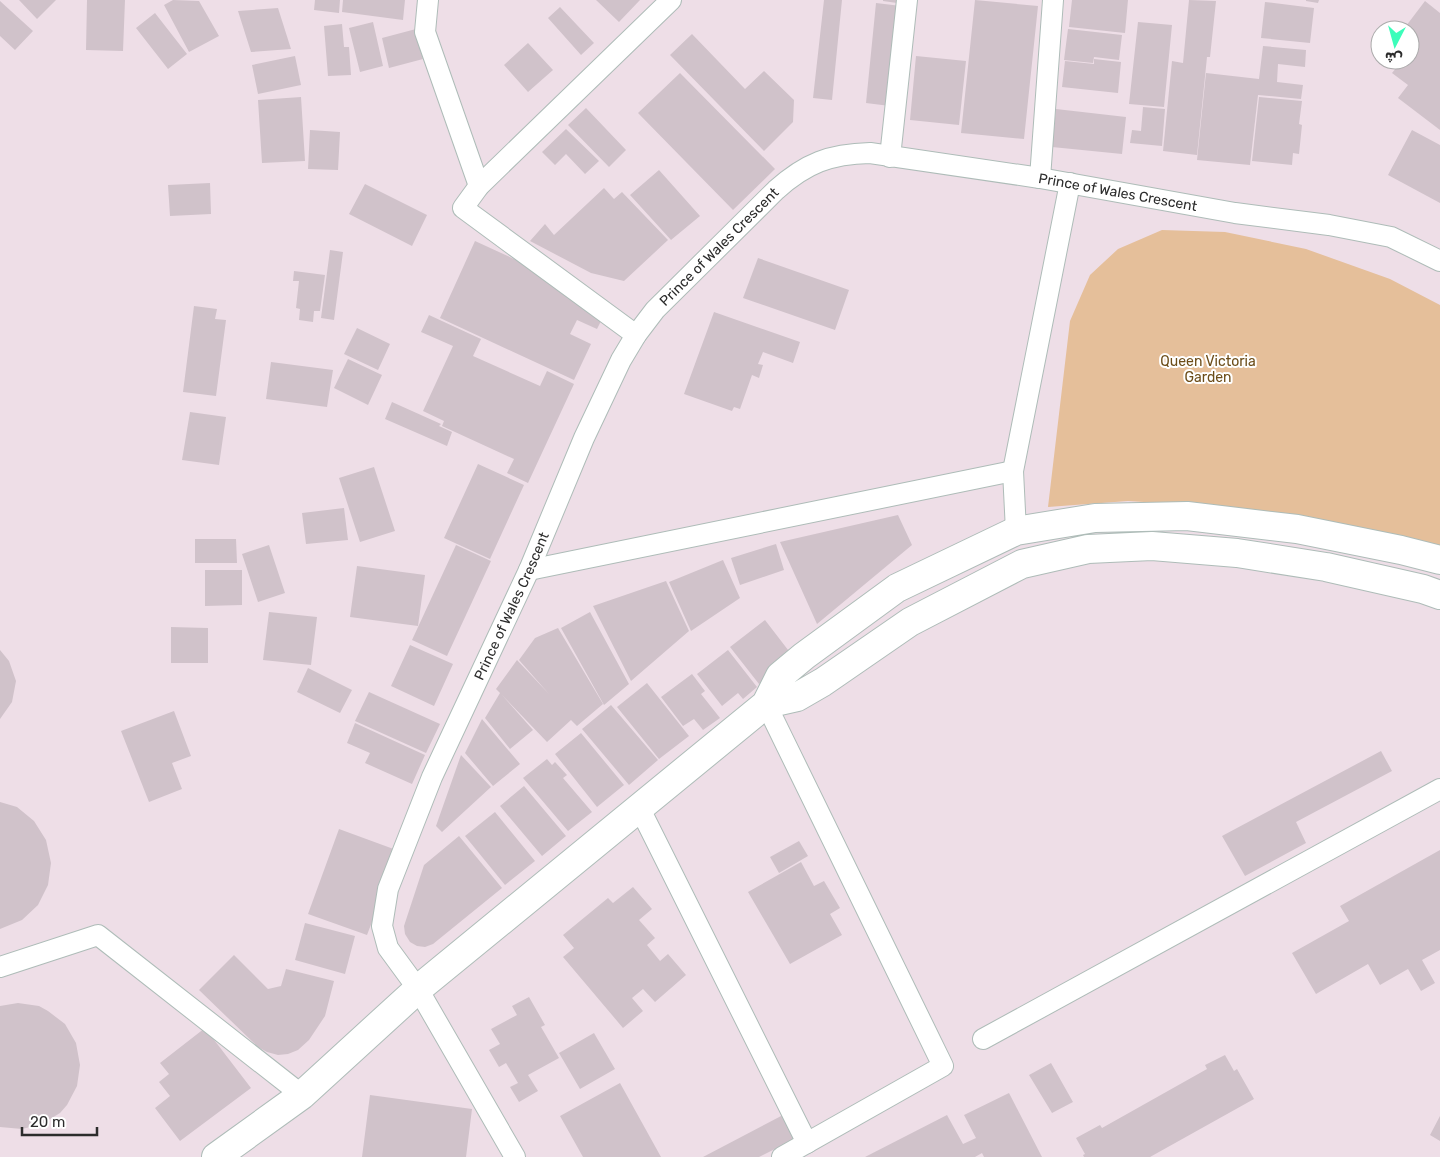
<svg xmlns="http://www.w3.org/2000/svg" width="1440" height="1157" font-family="Rubik,Cairo,sans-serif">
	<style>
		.green { fill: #e5bf9a }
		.building { fill: #d0c2ca }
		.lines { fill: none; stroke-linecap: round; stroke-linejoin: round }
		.minor-casing { stroke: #aebcb8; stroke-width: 22 }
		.secondary-casing { stroke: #aebcb8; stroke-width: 30 }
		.minor { stroke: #fff; stroke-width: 20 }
		.secondary { stroke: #fff; stroke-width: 28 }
		.labels { text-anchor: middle; stroke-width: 4; stroke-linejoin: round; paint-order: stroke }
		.street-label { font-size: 14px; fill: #2c2c2c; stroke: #fff }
		.park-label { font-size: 14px; fill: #6c4d19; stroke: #fff }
	</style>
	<rect width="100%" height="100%" fill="#eedee7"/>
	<path class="green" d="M1162,230L1225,232L1306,249L1390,279L1440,305V552L1208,506L1128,501L1048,507L1070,321L1090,275L1118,249Z"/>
	<path class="building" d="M19,0H56L37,19Z
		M87,0H125L123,51L86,50Z
		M173,0L199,1L219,36L189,52L164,5Z
		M315,0H340L339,13L314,10Z
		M343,0H405L403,20L342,12Z
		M596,0H640L619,22Z
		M824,0H842L832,100L813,98Z
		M883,0H898L897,3L883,1Z
		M975,0L1038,6L1024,139L961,133Z
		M1072,0H1128L1125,33L1069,27Z
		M1189,0L1216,1L1210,57H1207L1197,155L1163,151L1172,61L1183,63Z
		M1306,0H1319L1318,3L1306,1Z
		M0,1L33,31L15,50L0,36Z
		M1425,1L1440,13V130L1398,98L1408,85L1392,73L1401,62L1398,60H1410V30H1403Z
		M1265,2L1314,8L1310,43L1261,38Z
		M876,3L901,6L890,106L866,103Z
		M560,7L594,43L581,55L548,18Z
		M278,8L291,49L251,52L238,11Z
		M155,13L187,54L168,69L136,28Z
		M373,22L383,66L360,72L349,28Z
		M1138,22L1172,25L1164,107L1129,104Z
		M342,24L344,47H349L351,75L328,76L324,26Z
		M416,29L423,59L389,68L382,38Z
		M1068,29L1122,35L1119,60L1094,57L1093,63L1064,60Z
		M692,34L745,89L764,71L794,100L793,122L764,151L670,55Z
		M528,43L553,70L528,92L504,65Z
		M1263,46L1306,50L1305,67L1278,64L1277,82L1303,85L1301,99L1258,95L1250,165L1197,160L1206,73L1259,79Z
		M295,56L301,85L258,94L252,65Z
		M916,56L966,61L959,125L910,120Z
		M1094,59L1121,62L1118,93L1062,87L1065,61L1094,64Z
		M680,73L775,169L733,210L638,113Z
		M301,97L305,161L262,163L258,100Z
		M1259,97L1302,101L1299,124L1302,125L1299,154L1293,153L1292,165L1252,161Z
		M1143,107L1165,109L1162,146L1130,143L1132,130L1141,131Z
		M586,108L626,150L609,167L568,125Z
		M1056,109L1126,117L1122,154L1052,147Z
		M566,129L599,161L585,174L566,154L555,165L542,152Z
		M310,130L340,132L338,170L308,169Z
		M1412,130L1440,145V203L1388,175Z
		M659,170L700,216L671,240L630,195Z
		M210,183L211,214L170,216L168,185Z
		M365,184L427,215L412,246L349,214Z
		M604,188L614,199L622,192L668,240L624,281L591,273L530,241L545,224L554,235Z
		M475,241L610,303L597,329L577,320L570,334L591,344L574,380L440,318Z
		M330,250L343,252L334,320L321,318Z
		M758,258L849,290L835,330L743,298Z
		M294,271L325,275L320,311H314L313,322L299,320L300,309L296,308L299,281H293Z
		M194,306L217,309L215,319L226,320L216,396L183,392Z
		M714,312L800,342L793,363L763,352L758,364L763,365L759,378L752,375L740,409L734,407L732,411L684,394Z
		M429,315L481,339L473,356L540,386L547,371L574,384L528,483L507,473L514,459L442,426L444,421L423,411L453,346L421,332Z
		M357,328L390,344L378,370L344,354Z
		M348,359L382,375L368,405L334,388Z
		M271,362L333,370L327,407L266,399Z
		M392,402L441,424L439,426L452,432L447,446L385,419Z
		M190,412L226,417L219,465L182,460Z
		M478,464L524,485L490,559L444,538Z
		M374,467L395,531L360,542L339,478Z
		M344,508L348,540L306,544L302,513Z
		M898,515L912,545L817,624L780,542Z
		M195,539H236L237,563H195Z
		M776,544L784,570L740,585L731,558Z
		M269,545L285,593L258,602L242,554Z
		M456,545L491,561L447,656L412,640Z
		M723,560L740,598L691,631L669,582Z
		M357,566L425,575L418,626L350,617Z
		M205,570H242V605L205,606Z
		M666,581L689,631L631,681L593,606Z
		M269,612L317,617L311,665L263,660Z
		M590,612L629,684L604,705L561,628Z
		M765,620L795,659L759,684L730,647Z
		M171,627L208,628V663H171Z
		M558,628L603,704L577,726L571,720L547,742L502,695L533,730L510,749L485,718L500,693L496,689L517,660L549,694L519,660L535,638Z
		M410,645L453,664L434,706L391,686Z
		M0,650L9,661L16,681L12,702L0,719Z
		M728,650L757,687L743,699L738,693L722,706L697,674Z
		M308,668L352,690L340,713L297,692Z
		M692,674L705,691L701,694L720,718L703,730L694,719L683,726L661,697Z
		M647,683L689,736L659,759L617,707Z
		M369,692L440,724L426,753L355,721Z
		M611,705L658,760L629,785L582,729Z
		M174,711L191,756L172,763L182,789L149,802L121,731Z
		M482,719L520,764L493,786L465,753Z
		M355,723L425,755L412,784L365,763L370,753L347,743Z
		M581,733L624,785L597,807L555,754Z
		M1381,751L1392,771L1296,822L1306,843L1245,876L1222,836Z
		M461,755L491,787L442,832L436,826Z
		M547,759L552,765L555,762L567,775L563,778L592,812L568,831L523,778Z
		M524,786L566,836L542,856L500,806Z
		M0,802L17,807L34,821L46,840L51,863L48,885L38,905L22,920L0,929Z
		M495,812L535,861L505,885L465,836Z
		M339,829L399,851L367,935L308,914Z
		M459,836L502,888L433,944L425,947L417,946L410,942L405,934L404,926L424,865Z
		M799,841L808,856L779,873L770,857Z
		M1440,850V950L1422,960L1435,983L1421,991L1408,969L1380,985L1368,964L1316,994L1292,953L1349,921L1340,906Z
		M801,862L814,886L824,881L840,908L830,914L842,935L790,964L748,892Z
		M633,887L652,909L639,920L655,938L647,945L660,961L668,954L686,975L655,1002L643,989L632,998L643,1011L623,1028L563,957L574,948L563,935L608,898L613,903Z
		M305,923L355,936L345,974L295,960Z
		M234,955L268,989L281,986L286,969L334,981L325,1016L309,1040L298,1050L288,1054L278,1055L267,1052L258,1047L199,990Z
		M529,997L545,1025L541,1027L559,1058L528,1075L538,1091L519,1102L510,1087L518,1083L506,1063L499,1067L489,1050L500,1044L491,1029L517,1015L512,1006Z
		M18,1003L39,1006L48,1011L65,1024L76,1043L80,1065L77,1086L67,1105L60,1113L42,1124L22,1129L0,1127V1006Z
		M205,1028L251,1088L180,1141L155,1108L170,1096L159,1082L169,1074L160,1063Z
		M594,1033L615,1069L580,1089L559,1053Z
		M1225,1055L1234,1071L1237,1069L1254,1099L1150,1157H1084L1083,1155L1085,1154L1076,1138L1100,1125L1102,1128L1207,1069L1205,1065Z
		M1051,1063L1073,1102L1052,1113L1029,1075Z
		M620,1083L661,1157H583L560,1116Z
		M1009,1093L1042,1157H984L982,1153L975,1157H865L947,1115L963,1144L976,1138L964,1115Z
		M370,1095L472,1109L466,1157H362Z
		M783,1115L795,1139L759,1157H703Z
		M1440,1116V1141L1430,1135Z"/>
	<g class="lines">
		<g class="minor-casing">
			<g id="minor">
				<path d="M428,0L425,32L479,186"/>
				<path d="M890,157L907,0"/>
				<path d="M1040,178L1053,0"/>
				<path d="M636,335L463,208L479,186L671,0"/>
				<path d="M1016,531L1013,471L1070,183"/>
				<path d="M529,570L1013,471"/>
				<path d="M766,704L943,1066L782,1157"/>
				<path d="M640,809L807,1143"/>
				<path d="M0,967L98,935L302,1095"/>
				<path d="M983,1039L1440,789"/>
				<path id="s1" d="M515,1157L418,989L388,948L382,926L388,889L432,777L529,570L584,438L621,360L636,335L655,310L776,190C806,163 830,154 870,153L1040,178L1235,213L1329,225L1391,237L1440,261"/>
			</g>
		</g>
		<g class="secondary-casing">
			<path id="secondary" d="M766,704L797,697L823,682L910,622L1022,564L1088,549L1152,546L1237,553L1326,567L1423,589L1440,595
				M216,1157L302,1095L418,989L766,704L780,676L804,656L897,588L1016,531L1095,518L1187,516L1297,529L1401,550L1440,560"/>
		</g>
		<use href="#minor" class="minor"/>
		<use href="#secondary" class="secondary"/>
	</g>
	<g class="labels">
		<g class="street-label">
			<text dy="5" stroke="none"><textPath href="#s1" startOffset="1469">Prince of Wales Crescent</textPath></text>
			<text dy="5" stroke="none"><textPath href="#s1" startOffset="1034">Prince of Wales Crescent</textPath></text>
			<text dy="5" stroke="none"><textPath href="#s1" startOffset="614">Prince of Wales Crescent</textPath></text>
		</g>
		<g class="park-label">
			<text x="1208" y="366">Queen Victoria<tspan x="1208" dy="16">Garden</tspan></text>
		</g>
	</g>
	<g transform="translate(1395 45) rotate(186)"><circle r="24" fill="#ffffff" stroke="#ababab"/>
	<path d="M0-4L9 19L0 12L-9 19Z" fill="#3cfdba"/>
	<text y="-8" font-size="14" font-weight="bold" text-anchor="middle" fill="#2c2c2c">ش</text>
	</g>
	<path d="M22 1127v8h75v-8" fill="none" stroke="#2c2c2c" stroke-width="2.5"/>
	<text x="30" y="1127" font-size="15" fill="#2c2c2c" stroke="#ffffff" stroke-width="4" paint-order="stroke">20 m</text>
</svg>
